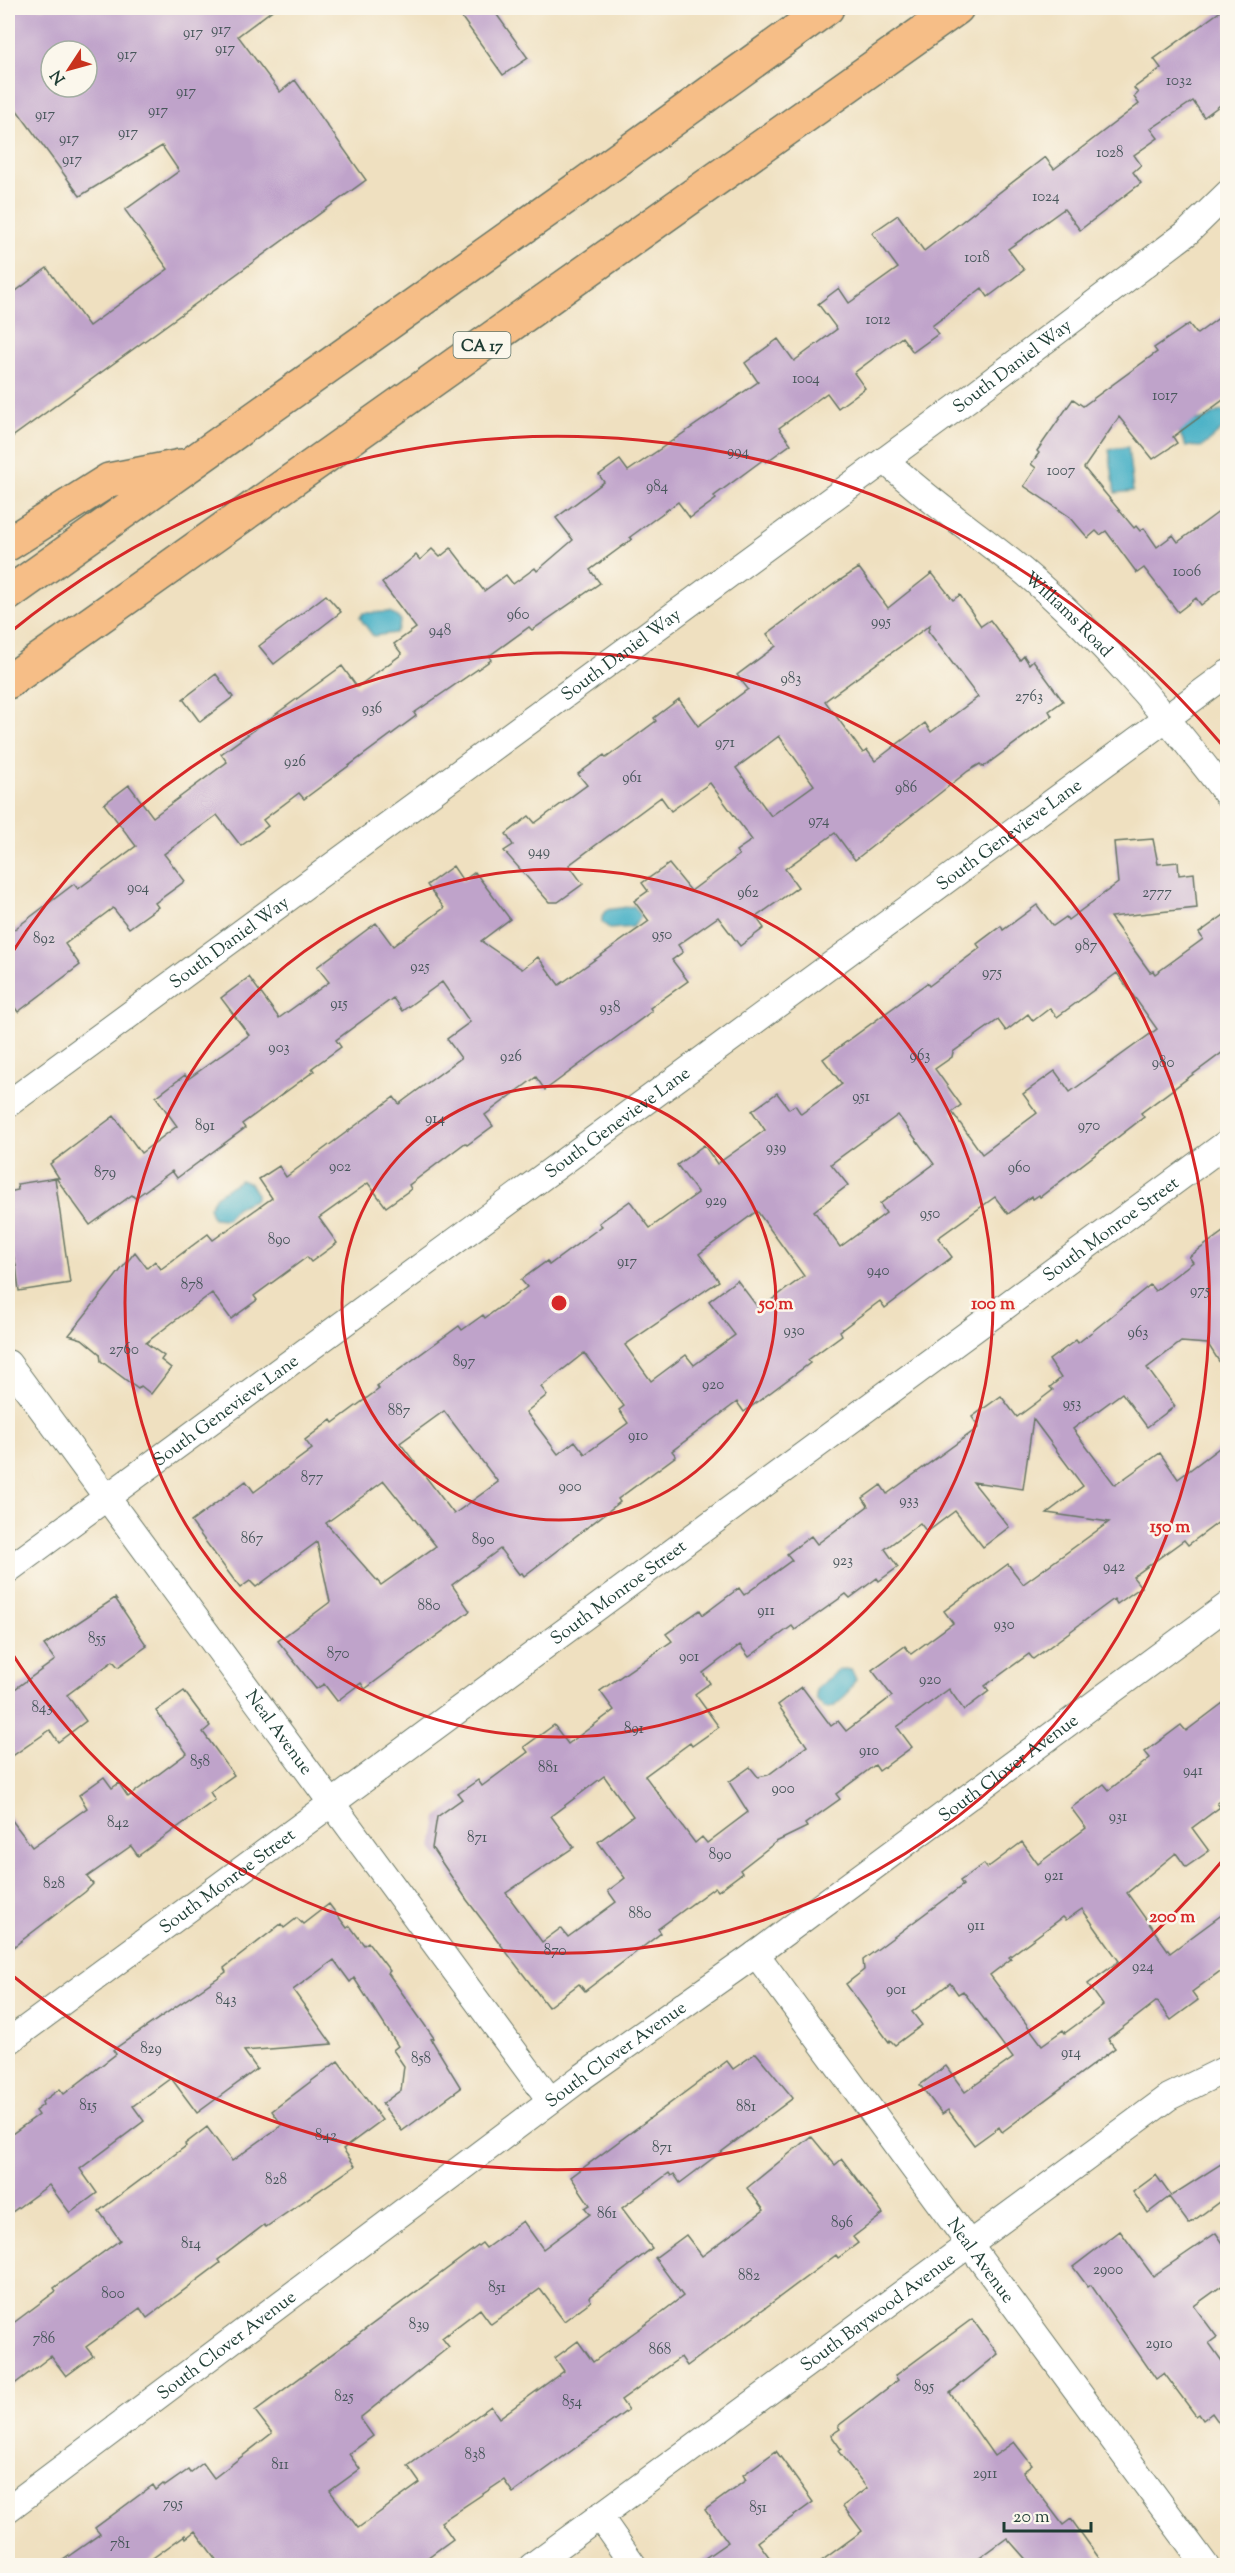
<svg xmlns="http://www.w3.org/2000/svg" width="1235" height="2573" font-family="'Sorts Mill Goudy',serif">
	<style>
		.water { fill: #47b0c6; stroke: #33767d; stroke-width: 1.5 }
		.building { fill: #bfa3ca; fill-rule: evenodd }
		.lines { fill: none; stroke-linecap: round; stroke-linejoin: round }
		.street-casing { stroke: #687665; stroke-width: 28 }
		.highway-casing { stroke: #687665; stroke-width: 36 }
		.street { stroke: #fff; stroke-width: 26 }
		.highway { stroke: #f6be87; stroke-width: 33 }
		.ring { fill: none; stroke: #d62828; stroke-width: 3 }
		.labels { text-anchor: middle; stroke-width: 5; stroke-linejoin: round; paint-order: stroke }
		.number-label { font-size: 15px; fill: #47565a }
		.shield { fill: #fbf7ec; stroke: #61756b; stroke-width: 1.5 }
		.shield-label { font-size: 16px; font-weight: bold; fill: #1f3d34 }
		.street-label { font-size: 18px; fill: #1f3d34; stroke: #fbf7ec }
		.centre { fill: #d62828; stroke: #fbf7ec; stroke-width: 3 }
		.ring-label { font-size: 18px; text-anchor: middle; font-weight: bold; fill: #d62828; stroke: #fbf7ec; stroke-width: 5; stroke-linejoin: round; paint-order: stroke }
	</style>
	<rect width="100%" height="100%" fill="#fbf7ec"/>
	<filter id="ink" filterUnits="userSpaceOnUse"><feTurbulence type="fractalNoise" baseFrequency=".0167" numOctaves="2"/><feDisplacementMap in="SourceGraphic" scale="12" xChannelSelector="R" yChannelSelector="G"/><feConvolveMatrix kernelMatrix="1 2 1 2 8 2 1 2 1" color-interpolation-filters="sRGB"/></filter>
	<filter id="wash" filterUnits="userSpaceOnUse"><feTurbulence type="fractalNoise" baseFrequency=".008" numOctaves="4" result="noise"/><feDisplacementMap in="SourceGraphic" scale="24" xChannelSelector="R" yChannelSelector="G"/><feGaussianBlur stdDeviation="1.35" result="paint"/><feColorMatrix in="noise" values="0 0 0 0 0 0 0 0 0 0 0 0 0 0 0 0 0 1.4 0 .05"/><feComposite in="paint" operator="in"/></filter>
	<g filter="url(#wash)">
		<rect width="100%" height="100%" fill="#efe0c0"/>
		<path class="water" d="M1222,410L1227,417V425L1202,447L1186,446L1179,432L1191,420H1202Z
			M1128,447L1133,491L1115,493L1109,449Z
			M390,612L401,620L398,629L395,633L373,636L360,618L363,613Z
			M634,906L641,916L633,927L610,929L602,922V916L606,910Z
			M240,1180L250,1183L256,1193V1199L237,1207L226,1219L213,1218L209,1207L216,1196Z
			M845,1669L851,1670L856,1679C848,1691 840,1710 824,1708L816,1699V1689L838,1670Z"/>
		<g id="blocks">
			<path class="building" d="M8,8H275L238,36L280,92L295,80L366,180L8,440V297L47,268L89,326L168,269L125,210L179,171L162,146L80,196L8,98ZM51,51H87V87H51Z
				M455,8H492L528,58L503,75Z
				M1225,8H1227V100L1204,117L1193,101L1151,129L1158,138L1134,155L1141,165L1133,172L1141,183L1080,230L1064,209L1008,249L1024,270L988,297L982,288L932,326L938,334L913,352L902,337L854,373L865,388L838,408L827,393L779,428L791,444L766,462L764,459L714,496L716,499L690,518L678,502L630,537L632,539L590,570L600,583L532,630L529,627L489,656L491,660L414,713L416,716L304,799L299,793L263,820L268,826L241,846L217,815L164,854L185,881L155,903L158,907L129,928L113,908L65,944L80,965L18,1012L8,998V934L74,884L78,889L136,846L104,804L129,785L153,817L227,762L221,754L342,666L357,687L402,654L394,644L416,628L382,583L416,555L420,560L432,549L440,557L451,548L484,591L506,575L513,584L535,568L537,571L573,540L556,518L604,482L599,475L620,460L628,471L758,382L745,363L778,339L794,361L837,329L818,304L839,288L849,303L898,268L872,233L898,215L924,251L1045,157L1054,169L1139,104L1134,97L1138,93L1134,88L1161,68L1154,59Z
				M1227,312V397L1173,437L1177,443L1153,459L1119,417L1084,468L1134,528L1136,526L1140,531L1144,528L1157,547L1173,535L1178,542L1227,506V585L1201,605L1196,598L1178,612L1144,568L1137,573L1106,531L1100,535L1096,531L1088,538L1070,517L1024,486L1036,468L1031,464L1039,453L1037,451L1073,399L1083,406L1157,352L1154,348L1189,324L1197,334Z
				M859,568L888,608L932,573L953,600L960,595L981,626L990,620L1020,660L1024,656L1029,664L1033,660L1063,701L1049,711L1052,716L983,767L980,764L968,771L855,860L835,833L785,869L798,887L756,917L764,928L740,946L718,917L678,945L683,952L672,960L688,981L650,1008L652,1011L545,1090L536,1077L485,1115L493,1126L467,1145L465,1143L409,1185L411,1189L386,1207L368,1183L319,1218L337,1243L311,1262L307,1257L254,1296L257,1300L231,1319L212,1293L173,1322L146,1343L164,1356L161,1360L171,1368L151,1394L141,1386L138,1389L101,1361L100,1354L82,1339L69,1335L135,1252L147,1268L155,1261L161,1269L208,1234L213,1240L272,1198L259,1179L279,1166L286,1177L394,1097L399,1104L461,1058L447,1039L470,1022L442,982L402,1011L393,998L336,1040L341,1047L312,1068L314,1071L242,1124L245,1128L177,1178L172,1171L135,1198L132,1195L90,1225L56,1178H59L50,1164L114,1116L141,1153L177,1126L156,1097L185,1075L188,1079L249,1035L221,998L249,977L279,1018L329,982L317,967L376,923L393,946L444,908L427,885L453,866L463,881L475,872L510,919L481,941L522,969L538,957L559,985L649,921L634,901L648,891L642,883L669,864L691,891L739,855L736,851L752,840L710,783L671,811L661,797L569,865L583,884L558,902H549L504,851L513,845L506,834L529,816L535,823L587,785L578,774L604,755L606,758L656,721L654,718L679,699L698,726L748,689L737,675L776,646L767,634L834,584ZM930,625L928,631L978,697L931,732L925,723L875,761L867,750L863,753L825,701ZM779,736L814,785L771,816L736,768Z
				M326,595L341,612L274,664L259,646Z
				M216,674L233,697L200,722L183,699Z
				M1153,839L1158,864L1178,862L1179,875L1194,873L1197,908L1110,917L1150,972L1153,971L1155,974L1203,939L1199,933L1227,913V1049L1141,1113L1144,1117L1040,1197L1039,1195L1033,1199L1032,1196L1008,1214L995,1197L938,1238L952,1257L885,1308L880,1301L840,1331L842,1335L808,1360L810,1363L744,1412L737,1402L672,1451L676,1456L618,1499L620,1502L524,1576L522,1573L519,1574L500,1549L452,1585L470,1611L365,1689L361,1683L337,1701L324,1684L316,1689L278,1641L330,1602L317,1542L256,1587L250,1581L240,1588L191,1522L246,1481L254,1492L312,1449L305,1440L331,1420L333,1423L379,1389L377,1386L459,1326L462,1330L483,1315L485,1318L527,1287L521,1280L547,1261L549,1265L602,1226L599,1223L630,1201L650,1228L698,1193L677,1165L704,1145L717,1164L765,1130L752,1111L777,1093L789,1109L795,1105L801,1114L842,1084L823,1059L927,983L929,986L980,948L977,944L1001,926L1003,930L1037,905L1053,926L1066,917L1068,920L1118,883L1114,842ZM1117,973L1157,1029L1070,1092L1055,1071L1023,1094L1037,1113L982,1154L952,1112L961,1105L935,1069L952,1057L953,1052L998,1020L1006,1031L1028,1014L1033,1021L1050,1008L1057,1017ZM898,1115L934,1164L880,1204L886,1213L840,1247L814,1211L848,1185L831,1164ZM757,1211L804,1276L759,1309L737,1280L709,1301L735,1335L694,1365L686,1355L651,1381L625,1345L719,1281L699,1254ZM584,1353L624,1406L619,1410L628,1423L585,1454L575,1441L558,1454L526,1412L547,1395L541,1387ZM444,1411L498,1482L454,1514L400,1443ZM384,1481L436,1546L381,1585L326,1523Z
				M55,1178L70,1283L19,1291L16,1265L8,1239V1192L18,1190L17,1184Z
				M1227,1229V1374L1208,1344L1181,1342L1147,1368L1175,1406L1147,1427L1122,1393L1073,1429L1115,1485L1160,1453L1178,1479L1227,1442V1516L1188,1545L1184,1540L1133,1577L1141,1587L1117,1604L1114,1599L1033,1659L1029,1654L985,1686L989,1691L964,1710L949,1689L897,1727L912,1747L879,1771L875,1765L836,1794L840,1799L805,1824L807,1827L776,1842L740,1870L742,1873L718,1891L715,1887L658,1929L661,1933L585,1991L579,1984L548,2007L467,1900L432,1848L437,1817L462,1799L458,1794L478,1780L482,1786L528,1752L524,1747L554,1725L568,1744L614,1710L600,1691L672,1641L666,1634L700,1610L703,1615L739,1588L744,1595L792,1560L787,1554L811,1536L817,1544L868,1506L863,1498L881,1485L887,1494L979,1427L972,1417L1001,1396L1017,1417L1036,1403L1053,1390L1050,1387L1061,1378L1049,1360L1076,1340L1078,1343L1150,1285L1155,1291L1193,1262L1189,1257ZM1033,1419L1083,1486L1047,1513L1109,1522L1023,1584L1008,1564L944,1611L953,1623L911,1654L905,1646L872,1670L892,1696L846,1731L838,1721L831,1726L802,1687L778,1705L807,1746L768,1775L758,1777L750,1767L729,1782L748,1812L707,1843L702,1837L695,1843L645,1776L690,1743L692,1746L719,1727L695,1694L710,1683L703,1673L740,1645L749,1657L792,1626L795,1630L846,1594L850,1598L877,1578L879,1581L898,1567L885,1549L920,1523L927,1532L955,1511L983,1547L1009,1527L973,1482L1023,1489ZM604,1776L633,1816L598,1842L625,1878L608,1891L616,1902L568,1937L561,1928L542,1942L506,1893L574,1847L551,1816Z
				M115,1598L147,1646L118,1667L113,1661L67,1695L86,1721L58,1742L50,1730L8,1759V1694L55,1660L44,1645Z
				M184,1691L210,1726L203,1732L234,1775L210,1792L215,1800L138,1856L131,1846L87,1877L93,1884L85,1892L8,1951V1815L32,1847L87,1808L79,1795L104,1777L112,1788L119,1783L128,1797L187,1753L156,1711Z
				M1227,1700V1795L1217,1803L1220,1807L1192,1828L1209,1851L1186,1867L1176,1853L1127,1893L1170,1953L1227,1911V1966L1192,1992L1198,2000L1171,2020L1157,2001L1108,2039L1115,2048L1002,2132L999,2127L974,2145L948,2110L942,2114L920,2085L946,2066L965,2092L1013,2058L963,1991L958,1994L950,1983L912,2012L922,2025L895,2045L890,2040L889,2042L846,1984L864,1970L863,1960L963,1885L960,1881L984,1864L987,1868L1022,1842L1038,1864L1086,1828L1071,1808L1104,1784L1109,1790L1150,1758L1145,1752L1181,1725L1186,1731ZM1082,1909L1119,1961L1088,1984L1103,2005L1065,2033L1063,2030L1042,2045L990,1975L1011,1959L1009,1957L1063,1917L1066,1920Z
				M329,1904L347,1928L350,1926L364,1945L368,1942L390,1971L388,1973L434,2038L431,2039L461,2088L402,2131L382,2104L401,2090L404,2066L393,2050L398,2046L354,1978L350,1982L334,1960L293,1990L332,2044L244,2051L257,2069L197,2113L171,2078L133,2106L144,2121L80,2169L97,2193L70,2213L49,2185L8,2215V2137L38,2115L35,2111L43,2105L42,2102L60,2089L64,2094L116,2054L113,2050L226,1972L224,1968L281,1924L284,1928L297,1918L303,1924Z
				M756,2053L793,2098L680,2183L674,2174L671,2176L669,2173L622,2208L652,2248L589,2297L591,2301L564,2321L540,2289L491,2324L480,2309L442,2338L449,2347L360,2418L373,2436L349,2454L360,2469L330,2491L358,2528L420,2483L408,2466L491,2406L499,2418L564,2371L555,2358L578,2341L593,2362L653,2319L683,2296L655,2258L686,2235L702,2256L764,2210L747,2188L811,2136L835,2165L842,2159L883,2214L853,2237L858,2243L838,2258L836,2255L687,2366L681,2357L621,2400L628,2410L513,2493L504,2480L441,2522L453,2539L417,2565H220L195,2531L186,2538L185,2535L143,2565H56L100,2534L95,2528L153,2485L156,2490L163,2484L165,2486L188,2470L190,2473L203,2463L214,2478L272,2433L255,2411L482,2243L486,2248L523,2221L543,2249L590,2214L585,2208L590,2205L571,2177L727,2061L733,2069Z
				M338,2061L382,2120L343,2149L355,2166L266,2227L264,2225L218,2260L220,2263L147,2318L140,2308L86,2347L93,2356L66,2376L51,2356L8,2389V2327L56,2291L54,2288L120,2240L99,2211L186,2146L185,2144L207,2127L232,2161L282,2125L272,2111Z
				M1227,2160V2196L1189,2224L1169,2197L1148,2213L1133,2192L1156,2175L1171,2196Z
				M1120,2231L1153,2276L1216,2233L1227,2249V2282L1194,2306L1217,2337L1209,2343L1227,2368V2434L1212,2413L1203,2420L1199,2414L1196,2416L1164,2373L1156,2379L1091,2285L1088,2287L1073,2267Z
				M972,2319L998,2354L950,2393L994,2456L1014,2442L1032,2465L1023,2472L1063,2525L1071,2519L1104,2565H1031L1007,2538L970,2565H816L862,2531L843,2506L867,2488L838,2451L841,2449L831,2435L840,2429L838,2426L898,2380L895,2376Z
				M776,2451L813,2502L758,2542L775,2565H695L728,2542L705,2510L746,2480L743,2475Z"/>
		</g>
	</g>
	<g filter="url(#ink)">
		<use href="#blocks" fill-opacity="0" stroke="#687665" stroke-width="1.5"/>
		<g class="lines">
			<g class="street-casing">
				<g id="street">
					<path id="s1" d="M885,460C928,501 977,533 1023,571C1100,636 1166,715 1228,796"/>
					<path id="s2" d="M8,1104L968,399L1187,233L1228,193"/>
					<path id="s3" d="M8,1363L550,2100"/>
					<path id="s4" d="M8,1570L1228,673"/>
					<path id="s5" d="M756,1954L1206,2566"/>
					<path id="s6" d="M8,2042L1228,1142"/>
					<path id="s7" d="M8,2509L582,2077L756,1954L1228,1605"/>
					<path d="M599,2516L634,2566"/>
					<path id="s8" d="M532,2566L1169,2097L1228,2068"/>
				</g>
			</g>
			<g class="highway-casing">
				<path id="highway" d="M8,544L109,480L181,466
					M8,594L587,182L827,8
					M8,682L957,8"/>
			</g>
			<use href="#street" class="street"/>
			<use href="#highway" class="highway"/>
		</g>
	</g>
	<g class="ring">
		<circle cx="559" cy="1303" r="217"/>
		<circle cx="559" cy="1303" r="434"/>
		<path d="M8 959A650 650 0 1 1 8 1647"/>
		<path d="M1223 1860A867 867 0 0 1 8 1972M8 634A867 867 0 0 1 1223 746"/>
	</g>
	<g class="labels">
		<g class="number-label">
			<text x="221" y="34">917</text>
			<text x="193" y="37">917</text>
			<text x="225" y="53">917</text>
			<text x="127" y="59">917</text>
			<text x="1179" y="85">1032</text>
			<text x="186" y="96">917</text>
			<text x="158" y="115">917</text>
			<text x="45" y="119">917</text>
			<text x="128" y="137">917</text>
			<text x="69" y="143">917</text>
			<text x="1110" y="157">1028</text>
			<text x="72" y="164">917</text>
			<text x="1046" y="201">1024</text>
			<text x="977" y="262">1018</text>
			<text x="878" y="324">1012</text>
			<text x="806" y="383">1004</text>
			<text x="1165" y="400">1017</text>
			<text x="738" y="456">994</text>
			<text x="1061" y="475">1007</text>
			<text x="657" y="491">984</text>
			<text x="1187" y="576">1006</text>
			<text x="518" y="619">960</text>
			<text x="881" y="626">995</text>
			<text x="440" y="635">948</text>
			<text x="791" y="683">983</text>
			<text x="1029" y="701">2763</text>
			<text x="372" y="713">936</text>
			<text x="725" y="747">971</text>
			<text x="295" y="766">926</text>
			<text x="632" y="782">961</text>
			<text x="906" y="792">986</text>
			<text x="819" y="825">974</text>
			<text x="539" y="856">949</text>
			<text x="138" y="892">904</text>
			<text x="748" y="897">962</text>
			<text x="1157" y="897">2777</text>
			<text x="662" y="939">950</text>
			<text x="44" y="943">892</text>
			<text x="1086" y="950">987</text>
			<text x="420" y="971">925</text>
			<text x="992" y="977">975</text>
			<text x="339" y="1008">915</text>
			<text x="610" y="1012">938</text>
			<text x="279" y="1052">903</text>
			<text x="920" y="1060">963</text>
			<text x="511" y="1061">926</text>
			<text x="1163" y="1067">980</text>
			<text x="861" y="1101">951</text>
			<text x="435" y="1123">914</text>
			<text x="205" y="1130">891</text>
			<text x="1089" y="1130">970</text>
			<text x="776" y="1152">939</text>
			<text x="340" y="1171">902</text>
			<text x="1019" y="1172">960</text>
			<text x="105" y="1177">879</text>
			<text x="716" y="1205">929</text>
			<text x="930" y="1218">950</text>
			<text x="279" y="1244">890</text>
			<text x="627" y="1266">917</text>
			<text x="878" y="1275">940</text>
			<text x="192" y="1289">878</text>
			<text x="1200" y="1295">975</text>
			<text x="794" y="1335">930</text>
			<text x="1138" y="1337">963</text>
			<text x="124" y="1354">2760</text>
			<text x="464" y="1366">897</text>
			<text x="713" y="1389">920</text>
			<text x="1072" y="1408">953</text>
			<text x="399" y="1415">887</text>
			<text x="638" y="1440">910</text>
			<text x="312" y="1482">877</text>
			<text x="570" y="1491">900</text>
			<text x="909" y="1505">933</text>
			<text x="252" y="1543">867</text>
			<text x="483" y="1544">890</text>
			<text x="843" y="1565">923</text>
			<text x="1114" y="1571">942</text>
			<text x="429" y="1610">880</text>
			<text x="766" y="1615">911</text>
			<text x="1004" y="1629">930</text>
			<text x="97" y="1643">855</text>
			<text x="338" y="1658">870</text>
			<text x="689" y="1661">901</text>
			<text x="930" y="1684">920</text>
			<text x="42" y="1712">843</text>
			<text x="634" y="1733">891</text>
			<text x="869" y="1755">910</text>
			<text x="200" y="1766">858</text>
			<text x="548" y="1772">881</text>
			<text x="1193" y="1775">941</text>
			<text x="783" y="1793">900</text>
			<text x="1118" y="1821">931</text>
			<text x="118" y="1827">842</text>
			<text x="477" y="1842">871</text>
			<text x="720" y="1859">890</text>
			<text x="1054" y="1880">921</text>
			<text x="54" y="1888">828</text>
			<text x="640" y="1918">880</text>
			<text x="976" y="1930">911</text>
			<text x="555" y="1955">870</text>
			<text x="1143" y="1971">924</text>
			<text x="896" y="1994">901</text>
			<text x="226" y="2004">843</text>
			<text x="151" y="2053">829</text>
			<text x="1071" y="2057">914</text>
			<text x="421" y="2063">858</text>
			<text x="88" y="2110">815</text>
			<text x="746" y="2111">881</text>
			<text x="326" y="2140">842</text>
			<text x="662" y="2152">871</text>
			<text x="276" y="2184">828</text>
			<text x="607" y="2218">861</text>
			<text x="842" y="2227">896</text>
			<text x="191" y="2248">814</text>
			<text x="1108" y="2274">2900</text>
			<text x="749" y="2280">882</text>
			<text x="497" y="2292">851</text>
			<text x="113" y="2298">800</text>
			<text x="419" y="2329">839</text>
			<text x="44" y="2343">786</text>
			<text x="1159" y="2348">2910</text>
			<text x="660" y="2354">868</text>
			<text x="924" y="2391">895</text>
			<text x="344" y="2401">825</text>
			<text x="572" y="2406">854</text>
			<text x="475" y="2459">838</text>
			<text x="280" y="2469">811</text>
			<text x="985" y="2478">2911</text>
			<text x="173" y="2508">795</text>
			<text x="758" y="2512">851</text>
			<text x="120" y="2548">781</text>
		</g>
		<rect class="shield" x="453.5" y="332" width="57" height="26" rx="4.5"/>
		<g class="shield-label">
			<text x="482" y="351">CA 17</text>
		</g>
		<g class="street-label">
			<text dy="6" stroke="none"><textPath href="#s2" startOffset="1246">South Daniel Way</textPath></text>
			<text dy="6" stroke="none"><textPath href="#s1" startOffset="240">Williams Road</textPath></text>
			<text dy="6" stroke="none"><textPath href="#s2" startOffset="760">South Daniel Way</textPath></text>
			<text dy="6" stroke="none"><textPath href="#s4" startOffset="1242">South Genevieve Lane</textPath></text>
			<text dy="6" stroke="none"><textPath href="#s2" startOffset="274">South Daniel Way</textPath></text>
			<text dy="6" stroke="none"><textPath href="#s4" startOffset="756">South Genevieve Lane</textPath></text>
			<text dy="6" stroke="none"><textPath href="#s6" startOffset="1370">South Monroe Street</textPath></text>
			<text dy="6" stroke="none"><textPath href="#s4" startOffset="270">South Genevieve Lane</textPath></text>
			<text dy="6" stroke="none"><textPath href="#s6" startOffset="758">South Monroe Street</textPath></text>
			<text dy="6" stroke="none"><textPath href="#s3" startOffset="458">Neal Avenue</textPath></text>
			<text dy="6" stroke="none"><textPath href="#s7" startOffset="1245">South Clover Avenue</textPath></text>
			<text dy="6" stroke="none"><textPath href="#s6" startOffset="272">South Monroe Street</textPath></text>
			<text dy="6" stroke="none"><textPath href="#s7" startOffset="759">South Clover Avenue</textPath></text>
			<text dy="6" stroke="none"><textPath href="#s5" startOffset="380">Neal Avenue</textPath></text>
			<text dy="6" stroke="none"><textPath href="#s8" startOffset="429">South Baywood Avenue</textPath></text>
			<text dy="6" stroke="none"><textPath href="#s7" startOffset="273">South Clover Avenue</textPath></text>
		</g>
	</g>
	<circle cx="559" cy="1303" r="9" class="centre"/>
	<g class="ring-label">
		<text x="776" y="1309">50 m</text>
		<text x="993" y="1309">100 m</text>
		<text x="1170" y="1532">150 m</text>
		<text x="1172" y="1922">200 m</text>
	</g>
	<rect width="1235" height="2573" fill="none" stroke="#fbf7ec" stroke-width="30"/>
	<g transform="translate(69 69) rotate(234)"><circle r="28" fill="#fbf7ec" stroke="#a3ada2" stroke-width="1.5"/>
	<path d="M0-4.5L10 22L0 15L-10 22Z" fill="#c8321e"/>
	<text y="-9" font-size="16" font-weight="bold" text-anchor="middle" fill="#1f3d34">N</text>
	</g>
	<path d="M1004 2522v9h87v-9" fill="none" stroke="#1f3d34" stroke-width="3"/>
	<text x="1013" y="2522" font-size="18" fill="#1f3d34" stroke="#fbf7ec" stroke-width="4.5" paint-order="stroke">20 m</text>
</svg>
